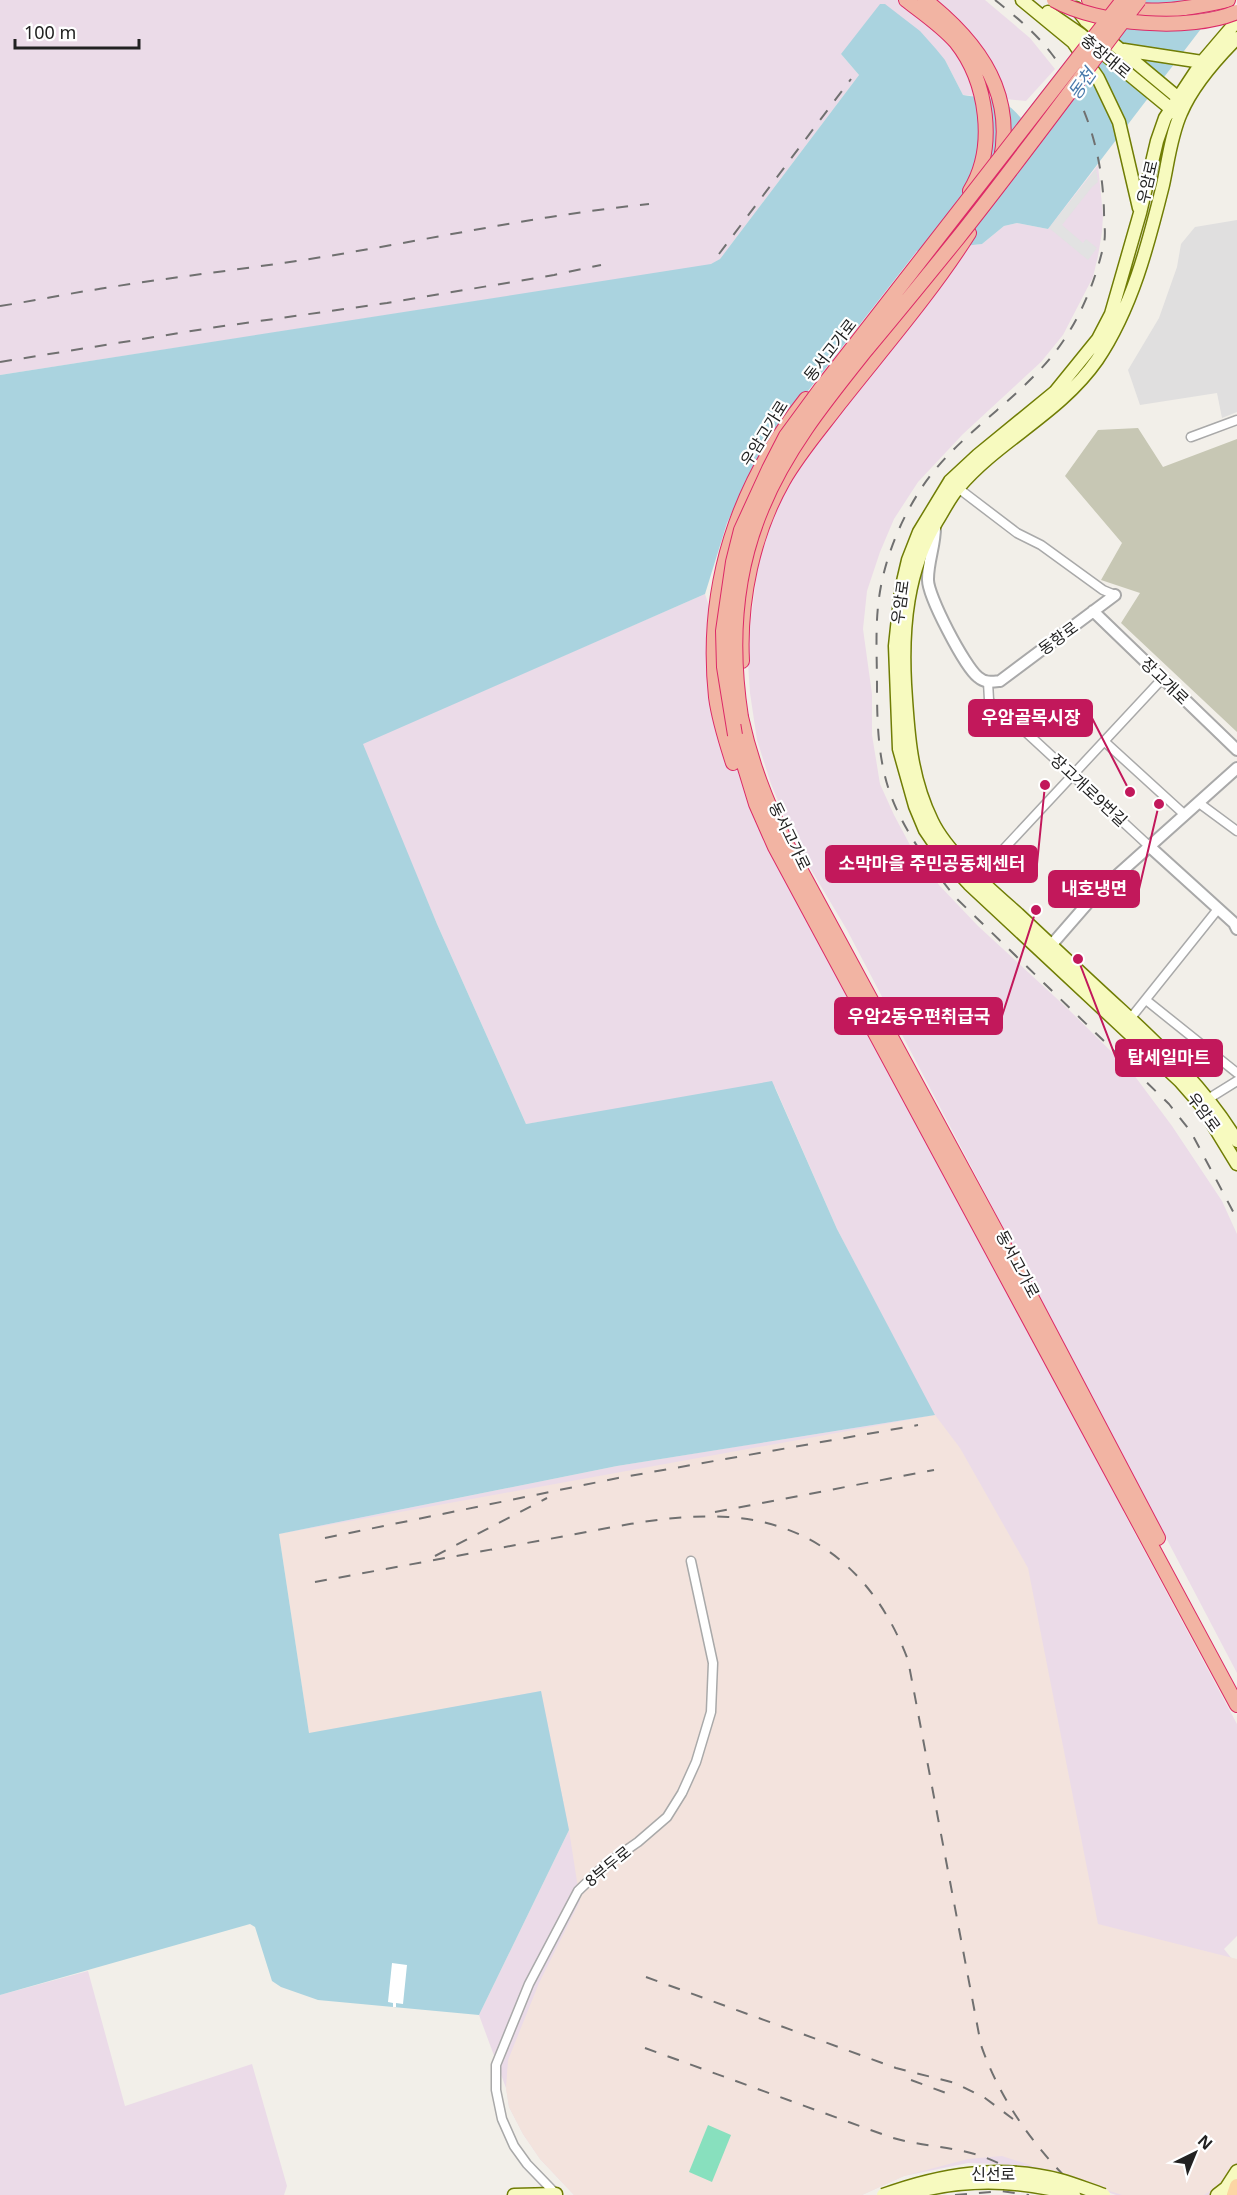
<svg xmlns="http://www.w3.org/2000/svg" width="1237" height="2195" font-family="'Noto Sans','Noto Sans KR',sans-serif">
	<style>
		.residential { fill: #e0dfdf }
		.industrial { fill: #ebdbe8 }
		.military { fill: #f3e3dd }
		.construction { fill: #c7c7b4 }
		.pitch { fill: #88e0be }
		.parking { fill: #e2e2e2 }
		.water { fill: #aad3df }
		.pier { fill: #fff }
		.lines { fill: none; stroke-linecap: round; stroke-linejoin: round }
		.minor-casing { stroke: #a9a9a9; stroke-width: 11 }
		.tertiary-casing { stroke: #a9a9a9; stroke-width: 14 }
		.secondary-casing { stroke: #707d05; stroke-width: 15 }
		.primary-casing { stroke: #a06b00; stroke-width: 16 }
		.trunk-casing { stroke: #dc2a67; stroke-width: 16 }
		.minor { stroke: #fff; stroke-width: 8 }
		.tertiary { stroke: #fff; stroke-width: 10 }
		.secondary { stroke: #f7fabf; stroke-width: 12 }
		.primary { stroke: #fcd6a4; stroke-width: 14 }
		.trunk { stroke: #f2b4a3; stroke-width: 14 }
		.rail { stroke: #707070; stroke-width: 2; stroke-dasharray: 12 12; stroke-linecap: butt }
		.secondary-bridge-casing { stroke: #707d05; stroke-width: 15; stroke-linecap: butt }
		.trunk-bridge-casing { stroke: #dc2a67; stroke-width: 16; stroke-linecap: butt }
		.secondary-bridge { stroke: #f7fabf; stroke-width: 12 }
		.trunk-bridge { stroke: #f2b4a3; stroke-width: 14 }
		.labels { text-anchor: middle; stroke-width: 4.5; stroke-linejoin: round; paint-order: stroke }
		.street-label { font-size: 16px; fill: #222; stroke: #fff }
		.water-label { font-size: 18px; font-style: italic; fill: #4a7aab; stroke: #fff }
		.leader { fill: none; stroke: #c2185b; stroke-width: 2 }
		.callout-dot { fill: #c2185b; stroke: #fff; stroke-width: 2 }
		.callout { fill: #c2185b; stroke: #c2185b; stroke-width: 2 }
		.callout-label { font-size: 18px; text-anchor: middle; font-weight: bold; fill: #fff }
	</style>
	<rect width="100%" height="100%" fill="#f2efe9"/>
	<path class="residential" d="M1237,220V412L1222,418L1217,393L1140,405L1128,370L1159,318L1177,267L1181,244L1195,227Z"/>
	<path class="industrial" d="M0,0H985L1030,38L1055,69L1026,101L963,95L945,60L841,54L859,75L720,259L711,265L0,375Z
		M1098,165L1103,215L1102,232L1098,256L1093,277L1063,335L1041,362L963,434L918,482L894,519L880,552L867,591L863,629L872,694V735L880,784L894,815L910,845L939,885L978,926L1067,1008L1131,1071L1172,1126L1222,1201L1237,1234V1673L847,930L797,846L771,784L757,740L750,693L747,648L759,558L771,521L785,490L811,449L906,332L971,245L982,244L1004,226L1017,223L1048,229Z
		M705,594L748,722L731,729L1133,1504L1123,1511L1237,1724V1936L1224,1949L1237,1965V2168L1214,2195H1116L1070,2179L1003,2164L968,2163L904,2176L862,2195H574L540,2159L523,2134L509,2107L506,2088L479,2015L569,1830L279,1534L617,1466L934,1415L837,1229L775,1087L526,1124L437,924L363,748L362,744L365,742Z
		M88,1971L125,2106L252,2064L287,2186L284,2195H0V1995Z"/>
	<path class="military" d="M935,1415L960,1448L1028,1568L1098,1924L1237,1959V2161L1232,2172L1226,2181L1204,2195H1122L1002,2156L968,2159L904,2176L862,2195H574L540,2159L523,2134L509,2107L506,2088L508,2060L539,1983L580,1901L569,1830L541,1691L309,1734L279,1534Z"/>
	<path class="construction" d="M1138,428L1163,467L1237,439V732L1121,623L1140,593L1101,580L1122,543L1065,476L1098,430Z"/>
	<path class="pitch" d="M708,2125L731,2135L712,2182L689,2172Z"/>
	<path class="parking" d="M1096,169L1098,182L1092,187L1062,225L1083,243L1086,239L1097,248L1088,260L1049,228Z"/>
	<path class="water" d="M1113,0H1223L1048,229L1017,223L1004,226L982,244L917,251L769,441L754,466L727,523L705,594L363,744L437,924L526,1124L772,1081L837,1229L935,1415L617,1466L279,1534L309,1733L541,1691L569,1830L479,2015L318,2000L281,1987L272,1981L255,1927L250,1924L0,1995V375L711,264L720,259L859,75L841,54L880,4H885L920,31L936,49L945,60L963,95C989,99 1002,95 1021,118Z"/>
	<path class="pier" d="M392,1963L407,1965L403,2004L396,2003V2007H393V2003L388,2002Z"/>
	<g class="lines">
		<g class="minor-casing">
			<path id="minor" d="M1191,437L1237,420
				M958,488L1017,533L1041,545L1103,590L1115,595
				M988,682L989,700L997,713L1015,722L1149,846
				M1105,742L1185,815
				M1199,803L1237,831
				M974,881L1163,678
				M1146,1000L1237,1073
				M1130,1019L1218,909
				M1208,1099L1237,1081
				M557,2195L527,2164L514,2146L502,2119L496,2090V2065L529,1984L578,1891L605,1865L638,1842L667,1817L682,1793L696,1762L711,1712L713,1663L691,1561"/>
		</g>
		<g class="tertiary-casing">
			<path id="tertiary" d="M935,524C936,543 928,560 928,579C927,595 965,667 978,677C985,683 991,682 1000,681L1115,595
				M1093,611L1237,750
				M1149,846L1234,923L1237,929
				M1047,950L1094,896L1237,768"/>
		</g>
		<g class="secondary-casing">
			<path id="secondary" d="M1022,0L1073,42L1098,78L1119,122L1139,208
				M1076,8L1086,21L1182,101
				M1048,12L1080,34L1176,113
				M1237,21L1202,62L1165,118L1157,141L1140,213L1111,314L1098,339L1055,392L978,455L950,481L919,532L908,560L901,590L895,646L899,749L915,806L925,830L942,855L969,884L1180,1081L1201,1105L1237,1164
				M1237,38C1217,58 1192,87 1181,113C1171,135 1168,162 1163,185C1148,245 1132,308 1097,360C1060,413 999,440 959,487C950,497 944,510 937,521C907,570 902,628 905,684C908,732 910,776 932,821C947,853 991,890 1018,914C1053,947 1087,979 1122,1011C1165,1051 1206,1090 1237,1141
				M1124,50L1202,62
				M514,2195L556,2194
				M1217,2195L1226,2188L1237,2171"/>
		</g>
		<g class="primary-casing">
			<path id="primary" d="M1234,2195L1237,2186"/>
		</g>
		<g class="trunk-casing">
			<path id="trunk" d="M906,0C923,13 942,26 956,42C987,81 997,147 970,191
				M925,0C990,51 1024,110 991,193
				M1089,0C1137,17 1180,11 1228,0
				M742,661C739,600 753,534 783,481C799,453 820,429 839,404C883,348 931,293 969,233
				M741,717C751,763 766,801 786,843L1015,1266L1158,1538
				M735,735L756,804L775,847L1237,1705
				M733,763C726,741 719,720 716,697C704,586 738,485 806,399"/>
		</g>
		<use href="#minor" class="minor"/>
		<use href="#tertiary" class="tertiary"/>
		<use href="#secondary" class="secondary"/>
		<use href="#primary" class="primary"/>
		<use href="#trunk" class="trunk"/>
		<path class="rail" d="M995,0C1015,16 1035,32 1051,53C1086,98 1103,156 1104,212C1104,222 1106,234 1104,243C1096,281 1079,321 1056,351C1017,402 951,439 919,492C899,523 884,561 879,598C875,627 877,657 877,686C877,722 878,759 890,793C904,832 930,866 956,898L1169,1104L1191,1132L1237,1219
			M719,254L851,79
			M0,306C33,301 66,294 99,289C183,275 268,267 352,252C451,235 549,214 649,204
			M0,362L210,328L387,303L554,275L601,265
			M715,1512L934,1470
			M325,1538L618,1478L918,1425
			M435,1556L547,1498
			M315,1582C391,1568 467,1554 543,1540C603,1530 666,1513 728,1517C818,1523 877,1578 908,1660L981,2045C1001,2103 1039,2154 1084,2195
			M646,1977L896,2068L955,2083L985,2098L1013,2119
			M645,2048L890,2137C919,2146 949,2146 978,2155C1006,2164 1032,2182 1058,2195
			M911,2080L954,2096
			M955,2195L1001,2191L1029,2195"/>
		<g class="secondary-bridge-casing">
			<path id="secondary-bridge" d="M883,2195C941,2174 999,2164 1060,2180C1075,2184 1089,2190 1104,2195
				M905,2195C961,2178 1018,2179 1074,2195"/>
		</g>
		<g class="trunk-bridge-casing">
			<path id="trunk-bridge" d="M1054,0C1098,25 1191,32 1237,12
				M741,717C730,646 734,574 762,508C786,449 827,399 866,350C897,313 928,275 958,238C1020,160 1079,79 1139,0
				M735,735L724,667L723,631L733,562L741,530L769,469L786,436L822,387L1123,0"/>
		</g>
		<use href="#secondary-bridge" class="secondary-bridge"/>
		<use href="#trunk-bridge" class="trunk-bridge"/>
	</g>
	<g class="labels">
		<g class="street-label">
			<text transform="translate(1106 56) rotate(40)" y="6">충장대로</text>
			<text transform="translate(1147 182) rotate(-77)" y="6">우암로</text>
			<text transform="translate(830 350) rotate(-52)" y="6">동서고가로</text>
			<text transform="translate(764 433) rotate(-58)" y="6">우암고가로</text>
			<text transform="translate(900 602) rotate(-82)" y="6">우암로</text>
			<text transform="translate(1058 638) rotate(-36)" y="6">동항로</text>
			<text transform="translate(1165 681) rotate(44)" y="6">장고개로</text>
			<text transform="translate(1089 790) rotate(43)" y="6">장고개로9번길</text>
			<text transform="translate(790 836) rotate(64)" y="6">동서고가로</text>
			<text transform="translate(1204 1112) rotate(54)" y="6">우암로</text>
			<text transform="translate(1018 1264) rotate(62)" y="6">동서고가로</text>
			<text transform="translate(608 1866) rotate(-39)" y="6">8부두로</text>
			<text x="993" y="2180">신선로</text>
		</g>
		<g class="water-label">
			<text transform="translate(1082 84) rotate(-55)" y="6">동천</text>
		</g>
	</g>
	<path class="leader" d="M1130 792L1092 718M1045 785L1037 864M1159 804L1139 889M1036 910L1002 1016M1078 959L1116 1058"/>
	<g class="callout-dot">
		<circle cx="1130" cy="792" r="6"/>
		<circle cx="1045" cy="785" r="6"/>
		<circle cx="1159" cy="804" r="6"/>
		<circle cx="1036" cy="910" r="6"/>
		<circle cx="1078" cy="959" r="6"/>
	</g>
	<g class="callout">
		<rect x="969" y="700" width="123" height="36" rx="6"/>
		<rect x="826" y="846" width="211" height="36" rx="6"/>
		<rect x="1049" y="871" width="90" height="36" rx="6"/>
		<rect x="835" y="998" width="167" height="36" rx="6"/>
		<rect x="1116" y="1040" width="106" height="36" rx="6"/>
	</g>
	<g class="callout-label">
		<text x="1031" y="724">우암골목시장</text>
		<text x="932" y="870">소막마을 주민공동체센터</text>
		<text x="1094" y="895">내호냉면</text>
		<text x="919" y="1023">우암2동우편취급국</text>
		<text x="1169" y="1064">탑세일마트</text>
	</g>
	<g transform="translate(1195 2153) rotate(43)" stroke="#ffffff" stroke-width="4.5" paint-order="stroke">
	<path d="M0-4.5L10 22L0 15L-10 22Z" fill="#222222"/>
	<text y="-9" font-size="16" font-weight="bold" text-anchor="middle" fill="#222222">N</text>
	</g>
	<path d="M15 39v9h124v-9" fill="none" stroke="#222222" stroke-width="3"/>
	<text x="24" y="39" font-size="18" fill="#222222" stroke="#ffffff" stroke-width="4.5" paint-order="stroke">100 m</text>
</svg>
